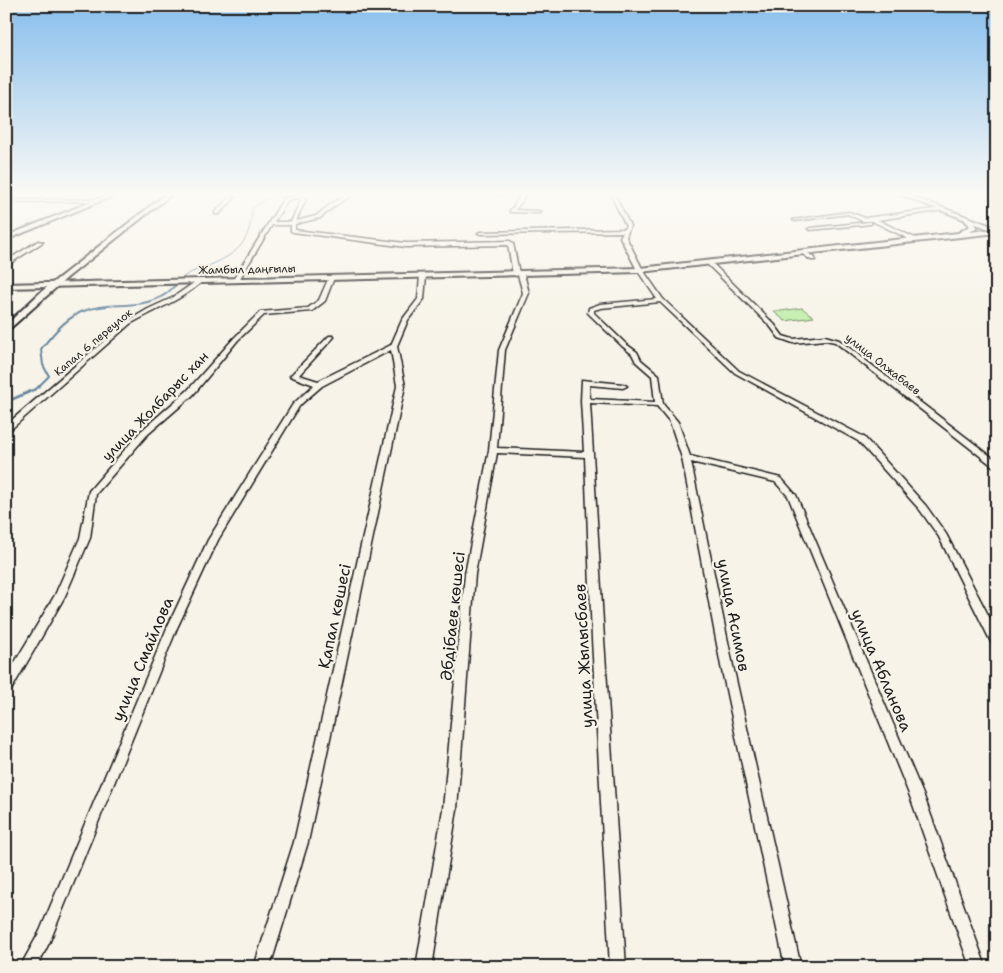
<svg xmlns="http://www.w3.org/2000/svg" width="1003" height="973" font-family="'Shantell Sans',sans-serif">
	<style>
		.green { fill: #c1eeab; stroke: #6e8564 }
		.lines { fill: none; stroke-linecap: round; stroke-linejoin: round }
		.stream-far2 { stroke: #65869e; stroke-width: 1 }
		.stream-far1 { stroke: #65869e; stroke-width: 2 }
		.stream { stroke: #65869e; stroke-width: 2.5 }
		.street-casing { stroke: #1c1c1c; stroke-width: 3 }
		.secondary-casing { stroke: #1c1c1c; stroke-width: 4 }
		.primary-casing { stroke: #1c1c1c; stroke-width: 4 }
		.street { fill: #f7f3e8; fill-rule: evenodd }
		.secondary { fill: #f7f3e8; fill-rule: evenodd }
		.primary { fill: #f7f3e8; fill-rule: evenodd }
		.labels { text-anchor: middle; stroke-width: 4.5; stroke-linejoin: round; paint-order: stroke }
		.far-street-label { font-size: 11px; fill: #1c1c1c; stroke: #f7f3e8 }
		.street-label { font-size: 14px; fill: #1c1c1c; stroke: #f7f3e8 }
		.near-street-label { font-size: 16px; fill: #1c1c1c; stroke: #f7f3e8 }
	</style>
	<rect width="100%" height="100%" fill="#f7f3e8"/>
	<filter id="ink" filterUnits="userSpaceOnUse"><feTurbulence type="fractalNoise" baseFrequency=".02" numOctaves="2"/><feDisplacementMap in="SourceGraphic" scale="10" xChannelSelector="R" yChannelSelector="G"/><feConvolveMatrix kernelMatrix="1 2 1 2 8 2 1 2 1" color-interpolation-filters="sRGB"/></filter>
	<g filter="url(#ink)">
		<path class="green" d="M802,308L814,317L785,321L774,312Z"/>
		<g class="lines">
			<path class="stream-far2" d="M6,195L9,193
				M180,280C187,273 194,271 204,268C236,254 250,246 252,209L262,201L280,193"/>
			<path class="stream-far1" d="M26,393L36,389L49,376L43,365L41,349C52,335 64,320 81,312C106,301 136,310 161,297C169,293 175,286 181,279"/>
			<path class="stream" d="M6,402L29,392"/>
			<g class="street-casing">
				<path id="street" d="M350,193H355L336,205L320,218L295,224V230L406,243L510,241L513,243L519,273L521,272L524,274L529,293L505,350L497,448L584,452L581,401L582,380L623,384L627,386L623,388L589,385L590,399L655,402L652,376L636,362L632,354L622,346L588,313L589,308L600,304L657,299L637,270L620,237L623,232L480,234L478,233L480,232L624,229L626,226L610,193H614L630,226L626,237L643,270L663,299L739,371L864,437L926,506L946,534L997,632V647L993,646L939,537L920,510L858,441L735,373L660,302L601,308L594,310V313L626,344L637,352L641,360L659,375L663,404L678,422L690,456L781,478L796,495L925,799L986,967H970L911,799L788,496L775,482L691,462L733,666L801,967H785L721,666L682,458L670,422L657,406L590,403L604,639L626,967H610L592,639L585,457L497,453L475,574L457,809L432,967H416L443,809L465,574L489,450L499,350L523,293L518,275L516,276L513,274L508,245L406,247L293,232L291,231V225H272L239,280L234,281L233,280L284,198L297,196L306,199L296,221L316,216L332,203ZM297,198L301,200L291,222H274L288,200Z
					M476,193H526L522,201L515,210L539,211L541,212L539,213L510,212V211L521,195L478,194Z
					M231,196L235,197L219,214H215V212Z
					M101,199L99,201L6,202L7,200Z
					M942,208L944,209V210L878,220L917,239V241L915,242L872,221H862L848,214L795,221L793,220L849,212L865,218Z
					M869,222H871V224L810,230L808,229L810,228Z
					M38,241L43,242L6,266V261Z
					M803,250L815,258V260H811L801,253L800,252Z
					M707,262H711L774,324L783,336L793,339L825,336L839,340L997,461V467H994L835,342L825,340L793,343L779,338L770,326L707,264Z
					M423,274L426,276L424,299L408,320L397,346L405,386L308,842L270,967H254L294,842L397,386L391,350L322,386L300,405L218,540L177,628L50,941L37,967H20L40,931L167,628L208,540L293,404L314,385L290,376L329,336H333L334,337L299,375L318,381L391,345L402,320L418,299L420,276Z
					M329,277L334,278L325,301L312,311L264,315L238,340L193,395L147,435L96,494L90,538L65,596L10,692L6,693V677L55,595L80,538L89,491L141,431L187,391L234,338L260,312L308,308L319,300Z
					M198,280L203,281C182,300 154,310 130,324L9,431H6V425L126,322L148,309L172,298Z"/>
			</g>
			<g class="secondary-casing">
				<path id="secondary" d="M113,193H120L6,240V236Z
					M167,193H173L68,277L6,332V325L42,291Z
					M896,193H903L997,228V232Z"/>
			</g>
			<g class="primary-casing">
				<path id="primary" d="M965,218H969L977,227L970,232L997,229V233L640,272L6,288V284L640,268L958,233L970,226L964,219Z"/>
			</g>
			<use href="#street" class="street"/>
			<use href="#secondary" class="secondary"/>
			<use href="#primary" class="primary"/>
		</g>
	</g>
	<linearGradient id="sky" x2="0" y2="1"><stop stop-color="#87beed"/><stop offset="0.59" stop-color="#fbfaf5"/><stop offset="1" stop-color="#fbfaf5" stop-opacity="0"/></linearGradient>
	<rect width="1003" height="329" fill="url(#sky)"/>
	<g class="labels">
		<g class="far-street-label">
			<text transform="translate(247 269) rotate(-1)" y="4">Жамбыл даңғылы</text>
			<text transform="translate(93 342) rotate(-40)" y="4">Капал 6 переулок</text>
			<text transform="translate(883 364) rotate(38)" y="4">улица Олжабаев</text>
		</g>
		<g class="street-label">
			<text transform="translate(155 406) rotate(-46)" y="5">улица Жолбарыс хан</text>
		</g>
		<g class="near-street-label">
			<text transform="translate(734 615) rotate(79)" y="6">улица Асимов</text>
			<text transform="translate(334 616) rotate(-78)" y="6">Қапал көшесі</text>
			<text transform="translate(452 616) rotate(-84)" y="6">Әбдібаев көшесі</text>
			<text transform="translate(583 656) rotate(-93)" y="6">улица Жылысбаев</text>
			<text transform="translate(142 659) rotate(-67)" y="6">улица Смайлова</text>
			<text transform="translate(882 670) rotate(67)" y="6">улица Абланова</text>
		</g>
	</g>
	<rect width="1003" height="973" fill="none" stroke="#f7f3e8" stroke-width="25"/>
	<rect x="12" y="12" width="978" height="948" fill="none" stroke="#1c1c1c" stroke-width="2" filter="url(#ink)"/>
</svg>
